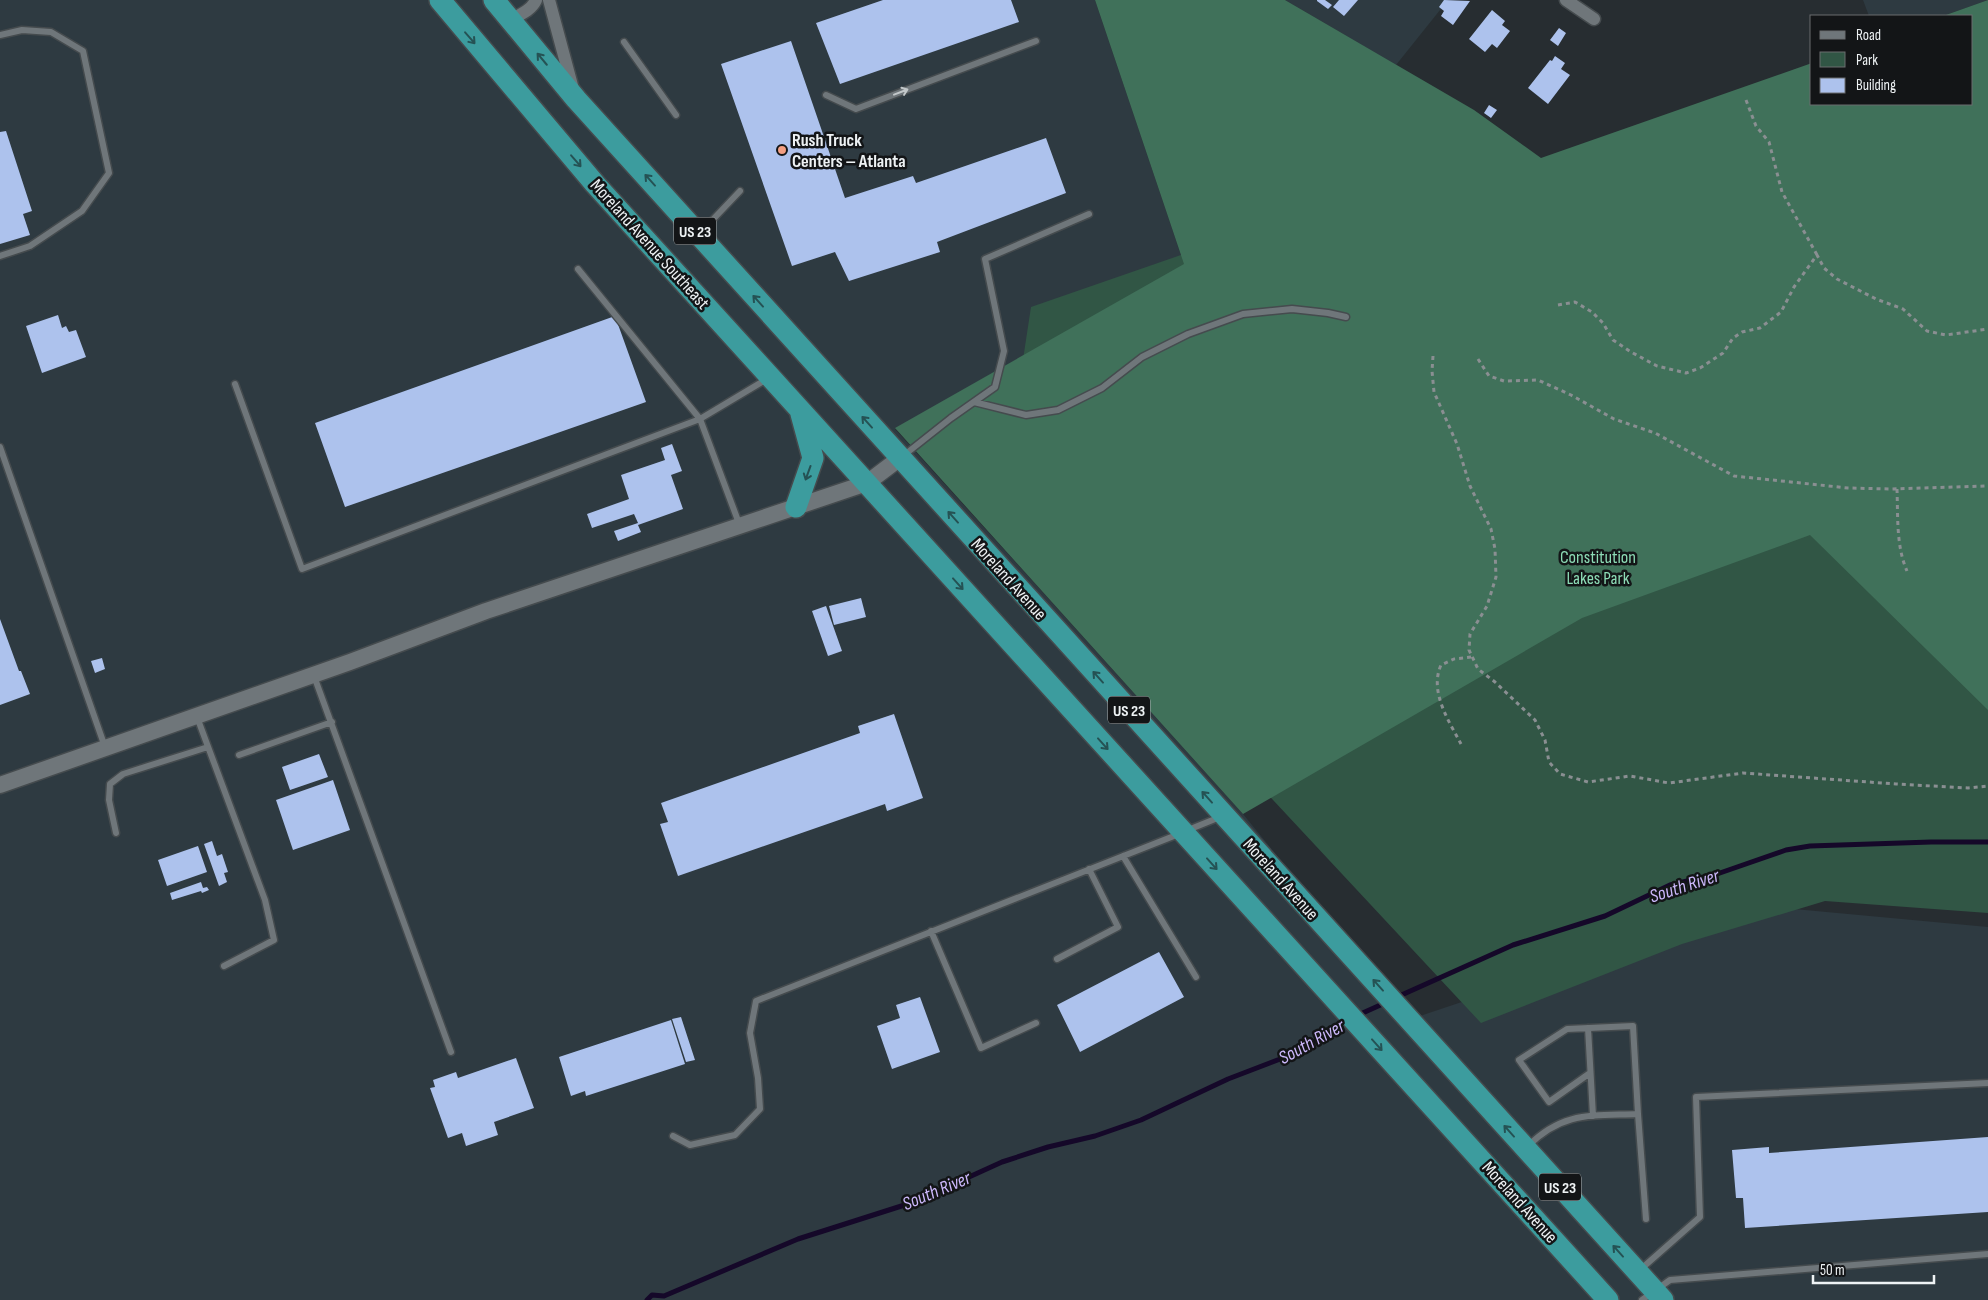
<svg xmlns="http://www.w3.org/2000/svg" width="1988" height="1300" font-family="'Sofia Sans Condensed',sans-serif">
	<style>
		.built { fill: #2e3a41 }
		.green { fill: #315645 }
		.forest { fill: #40715a }
		.lines { fill: none; stroke-linecap: round; stroke-linejoin: round }
		.stream { stroke: #150829; stroke-width: 5 }
		.building { fill: #adc2ed }
		.service-casing { stroke: #454b4e; stroke-width: 9 }
		.minor-casing { stroke: #454b4e; stroke-width: 15 }
		.tertiary-casing { stroke: #454b4e; stroke-width: 19 }
		.trunk-casing { stroke: #454b4e; stroke-width: 24 }
		.path { stroke: #8a8f92; stroke-width: 3; stroke-dasharray: 4 4; stroke-linecap: butt }
		.service { stroke: #6f767a; stroke-width: 6 }
		.minor { stroke: #6f767a; stroke-width: 12 }
		.tertiary { stroke: #6f767a; stroke-width: 16 }
		.trunk { stroke: #3c9c9e; stroke-width: 21 }
		.oneway { stroke: #255254 }
		.oneway2 { stroke: #c2c7c9 }
		.poi-dot { fill: #f39f83; stroke: #131517; stroke-width: 2 }
		.labels { text-anchor: middle; stroke-width: 5; stroke-linejoin: round; paint-order: stroke }
		.shield { fill: #131517; stroke: #acb0b2; stroke-width: 1 }
		.shield-label { font-size: 16px; font-weight: bold; fill: #eef2f4 }
		.poi-label { font-size: 18px; font-weight: bold; fill: #eef2f4; stroke: #131517; text-anchor: start }
		.street-label { font-size: 18px; fill: #eef2f4; stroke: #131517 }
		.park-label { font-size: 18px; fill: #8ddcb6; stroke: #131517 }
		.water-label { font-size: 19px; font-style: italic; fill: #ccb8fb; stroke: #131517 }
	</style>
	<rect width="100%" height="100%" fill="#272d31"/>
	<path class="built" d="M0,0H1095L1184,264L895,429L1243,814L1411,1019L1751,905L1988,927V1300H0Z
		M1285,0H1448L1396,65Z
		M1863,0H1988L1943,16H1869Z"/>
	<path class="green" d="M1988,35V913L1825,901L1682,944L1481,1023L939,442L1022,366L1031,307L1204,247L1812,104H1972Z"/>
	<path class="forest" d="M1095,0H1285L1474,110L1541,158L1812,63V104H1972V16H1943L1988,0V710L1810,535L1582,618L1243,814L895,428L1184,264Z"/>
	<g class="lines">
		<path class="stream" d="M1397,997L1513,945L1605,916L1670,885L1717,874L1786,850L1810,846L1931,842H1988
			M1356,1016L1387,1002
			M647,1300L652,1295L664,1296L798,1239L914,1202L1002,1162L1048,1147L1095,1136L1141,1120L1228,1079L1296,1053L1347,1021"/>
	</g>
	<path class="building" d="M883,0H1011L1019,22L840,84L816,23Z
		M1317,0H1325L1332,5L1328,9L1317,1Z
		M1339,0H1358L1344,16L1333,7Z
		M1444,0L1470,1L1453,25L1441,16L1444,11L1439,7Z
		M1492,10L1505,21L1502,25L1510,31L1497,48L1492,44L1485,52L1469,39Z
		M1559,28L1566,33L1558,46L1550,40Z
		M791,41L845,198L913,176L916,183L1046,138L1066,193L937,242L940,252L849,281L835,252L792,266L721,64Z
		M1555,56L1565,63L1561,69L1570,75L1548,104L1528,88L1550,60L1552,61Z
		M1489,105L1497,110L1491,118L1484,113Z
		M6,131L32,211L23,214L30,235L0,244V132Z
		M58,315L62,328L66,326L69,332L76,330L86,357L42,373L26,326Z
		M615,316L646,402L345,507L315,423Z
		M672,444L682,471L671,475L683,509L638,525L641,532L618,541L614,531L638,523L634,514L592,528L587,514L629,499L621,475L665,460L661,448Z
		M861,598L866,617L834,625L829,606Z
		M826,606L842,651L828,656L812,611Z
		M0,619L19,671H21L30,694L0,705Z
		M102,658L105,669L95,673L91,661Z
		M894,714L923,798L887,811L885,804L678,876L660,824L668,822L661,803L860,733L858,726Z
		M319,754L328,777L290,790L282,767Z
		M333,780L350,830L293,850L276,800Z
		M212,841L217,856L222,854L228,872L224,873L227,882L219,886L204,844Z
		M198,846L207,872L167,886L158,860Z
		M201,882L203,888L207,887L209,890L202,893L201,891L172,900L170,893Z
		M1159,952L1184,997L1080,1052L1057,1005Z
		M920,997L940,1052L892,1069L877,1026L900,1018L896,1005Z
		M681,1017L695,1060L686,1062L672,1019Z
		M671,1020L685,1064L586,1096L585,1091L571,1096L559,1057Z
		M516,1058L534,1108L494,1122L498,1135L466,1146L462,1133L448,1138L430,1088L435,1087L433,1080L456,1072L458,1078Z
		M1988,1137V1212L1745,1228L1743,1198H1736L1732,1150L1769,1147V1153Z"/>
	<g class="lines">
		<g class="service-casing">
			<path id="service" d="M0,35L22,30L51,32L83,51L109,173L82,211L30,246L0,256
				M624,42L676,115
				M826,95L856,109L1036,41
				M701,232L740,191
				M235,384L302,569L700,419L578,269
				M974,402L1026,415L1058,410L1102,388L1142,357L1188,334L1243,314L1292,309L1328,313L1346,317
				M0,447L105,747
				M903,456L951,418L995,387L1004,351L985,259L1089,214
				M740,526L700,419L767,379
				M314,676L451,1052
				M197,717L265,900L274,940L224,966
				M239,755L332,722
				M1188,830L1220,817
				M116,833L109,800L110,784L123,774L208,747
				M1123,856L1196,977
				M931,931L981,1048L1036,1023
				M1057,959L1118,927L1089,869
				M1588,1028L1593,1116
				M1590,1073L1549,1102L1519,1060L1567,1029L1633,1026L1638,1114
				M673,1136L690,1145L735,1135L760,1109L758,1078L750,1033L756,1001L1179,834
				M1528,1146C1563,1111 1592,1116 1638,1114L1646,1219
				M1641,1269L1700,1217L1696,1097L1988,1083
				M1642,1300L1670,1280L1988,1254"/>
		</g>
		<g class="minor-casing">
			<path id="minor" d="M549,0L573,89
				M1566,0L1594,19
				M510,20C519,15 531,11 536,0"/>
		</g>
		<g class="tertiary-casing">
			<path id="tertiary" d="M0,785L350,662L486,611L867,483L900,458"/>
		</g>
		<g class="trunk-casing">
			<path id="trunk" d="M440,0L595,184L1608,1300
				M494,0L576,99L1663,1300
				M796,507L813,458L801,414"/>
		</g>
		<path class="path" d="M1746,100L1756,126L1769,142L1782,192L1817,255
			M1558,305L1575,302L1592,312L1603,323L1613,340L1631,352L1657,366L1686,373L1700,368L1723,353L1733,338L1742,332L1760,328L1781,312L1794,287L1817,255L1824,268L1837,279L1876,299L1903,309L1927,331L1946,335L1988,329
			M1433,356L1432,371L1434,392L1457,444L1470,486L1491,529L1495,549L1496,577L1487,606L1470,634L1469,650L1478,669L1495,682L1535,720L1545,740L1549,762L1560,774L1588,782L1630,776L1669,783L1743,773L1896,784L1968,788L1988,786
			M1478,359L1489,376L1504,381L1538,380L1571,395L1614,419L1655,433L1734,476L1848,488L1892,489L1988,486
			M1897,489C1898,516 1896,546 1907,571
			M1461,744C1449,721 1429,692 1441,665L1454,659L1472,657"/>
		<use href="#service" class="service"/>
		<use href="#minor" class="minor"/>
		<use href="#tertiary" class="tertiary"/>
		<use href="#trunk" class="trunk"/>
	</g>
	<defs><path id="oneway-shaft" d="M-6 0H5M1.5-3L5.5 0L1.5 3" fill="none" stroke-width="1.6" stroke-linecap="round" stroke-linejoin="round" transform="scale(1.25)"/></defs>
	<g class="oneway">
		<use href="#oneway-shaft" transform="translate(470 38) rotate(49)"/>
		<use href="#oneway-shaft" transform="translate(542 59) rotate(-130)"/>
		<use href="#oneway-shaft" transform="translate(576 161) rotate(49)"/>
		<use href="#oneway-shaft" transform="translate(650 180) rotate(-132)"/>
		<use href="#oneway-shaft" transform="translate(758 301) rotate(-132)"/>
		<use href="#oneway-shaft" transform="translate(867 422) rotate(-132)"/>
		<use href="#oneway-shaft" transform="translate(808 473) rotate(110)"/>
		<use href="#oneway-shaft" transform="translate(953 517) rotate(-132)"/>
		<use href="#oneway-shaft" transform="translate(958 584) rotate(48)"/>
		<use href="#oneway-shaft" transform="translate(1098 677) rotate(-132)"/>
		<use href="#oneway-shaft" transform="translate(1103 744) rotate(48)"/>
		<use href="#oneway-shaft" transform="translate(1207 797) rotate(-132)"/>
		<use href="#oneway-shaft" transform="translate(1212 864) rotate(48)"/>
		<use href="#oneway-shaft" transform="translate(1378 985) rotate(-132)"/>
		<use href="#oneway-shaft" transform="translate(1377 1045) rotate(48)"/>
		<use href="#oneway-shaft" transform="translate(1509 1131) rotate(-132)"/>
		<use href="#oneway-shaft" transform="translate(1618 1251) rotate(-132)"/>
	</g>
	<use class="oneway2" href="#oneway-shaft" transform="translate(901 92) rotate(-21)"/>
	<circle class="poi-dot" cx="782" cy="150" r="5"/>
	<g class="labels">
		<g class="shield">
			<rect x="674" y="217.5" width="42" height="27" rx="4"/>
			<rect x="1108" y="696.5" width="42" height="27" rx="4"/>
			<rect x="1539" y="1173.5" width="42" height="27" rx="4"/>
		</g>
		<g class="shield-label">
			<text x="695" y="237">US 23</text>
			<text x="1129" y="716">US 23</text>
			<text x="1560" y="1193">US 23</text>
		</g>
		<g class="poi-label">
			<text x="792" y="146">Rush Truck<tspan x="792" dy="21">Centers – Atlanta</tspan></text>
		</g>
		<g class="street-label">
			<text transform="translate(650 244) rotate(48)" y="6">Moreland Avenue Southeast</text>
			<text transform="translate(1009 579) rotate(48)" y="6">Moreland Avenue</text>
			<text transform="translate(1281 879) rotate(48)" y="6">Moreland Avenue</text>
			<text transform="translate(1520 1202) rotate(48)" y="6">Moreland Avenue</text>
		</g>
		<g class="park-label">
			<text x="1598" y="563">Constitution<tspan x="1598" dy="21">Lakes Park</tspan></text>
		</g>
		<g class="water-label">
			<text transform="translate(1684 885) rotate(-18)" y="7">South River</text>
			<text transform="translate(1311 1041) rotate(-29)" y="7">South River</text>
			<text transform="translate(936 1190) rotate(-23)" y="7">South River</text>
		</g>
	</g>
	<rect x="1810" y="15" width="162" height="90" fill="#131517" stroke="#6b6d6f"/>
	<rect x="1820" y="31" width="25" height="8" fill="#6f767a" stroke="#6b6d6f"/>
	<text x="1856" y="40" font-size="15" fill="#eef2f4">Road</text>
	<rect x="1820" y="52" width="25" height="15" fill="#315645" stroke="#6b6d6f"/>
	<text x="1856" y="65" font-size="15" fill="#eef2f4">Park</text>
	<rect x="1820" y="78" width="25" height="15" fill="#adc2ed" stroke="#6b6d6f"/>
	<text x="1856" y="90" font-size="15" fill="#eef2f4">Building</text>
	<path d="M1813 1275v8h121v-8" fill="none" stroke="#eef2f4" stroke-width="2.5"/>
	<text x="1820" y="1275" font-size="15" fill="#eef2f4" stroke="#131517" stroke-width="4" paint-order="stroke">50 m</text>
</svg>
